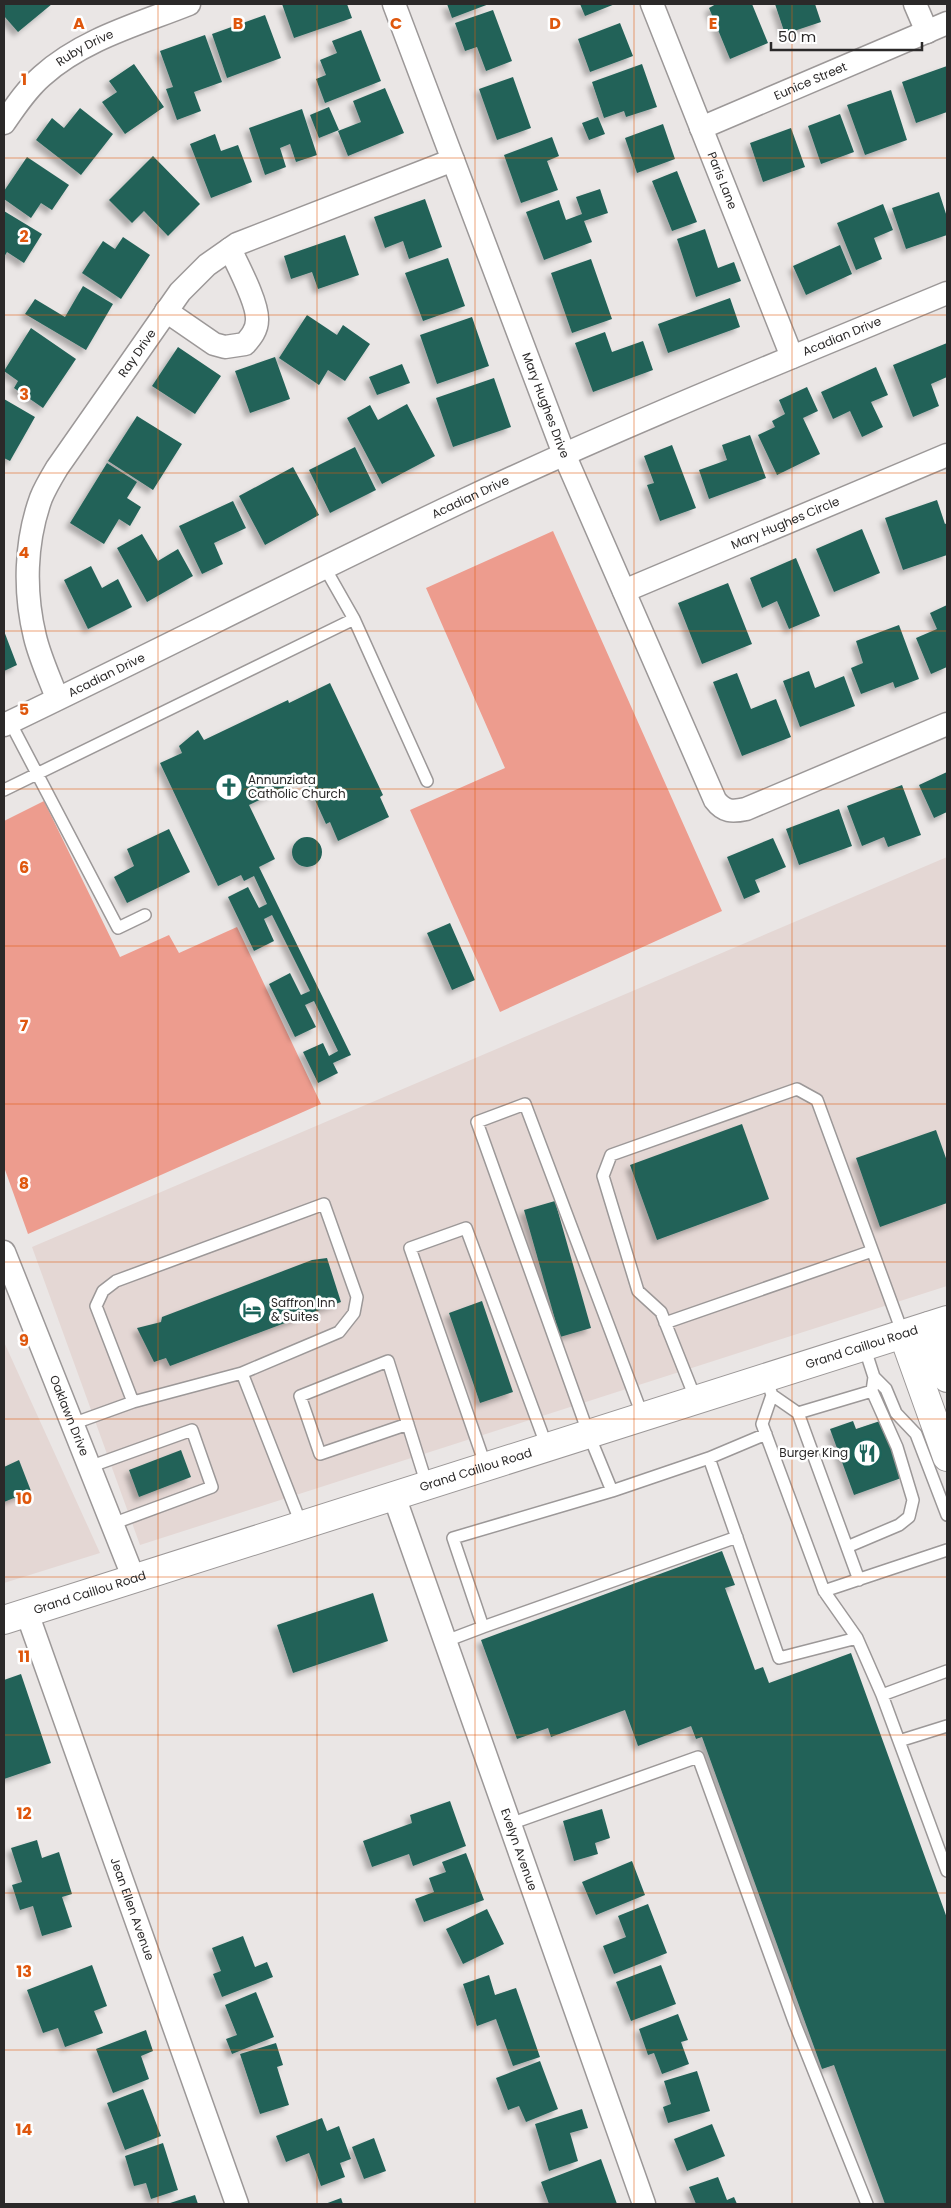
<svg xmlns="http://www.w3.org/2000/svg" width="951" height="2208" font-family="Poppins,sans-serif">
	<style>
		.built { fill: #e4d7d4 }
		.green { fill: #ed9c8e }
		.building { fill: #236258; filter: url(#shadow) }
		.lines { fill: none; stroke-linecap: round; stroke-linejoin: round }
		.lane-casing { stroke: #9c9898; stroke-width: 14 }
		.street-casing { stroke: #9c9898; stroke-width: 25 }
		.secondary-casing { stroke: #9c9898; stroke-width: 30 }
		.lane { stroke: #fff; stroke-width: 11 }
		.street { stroke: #fff; stroke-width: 22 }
		.secondary { stroke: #fff; stroke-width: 28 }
		.grid { fill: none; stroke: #df570d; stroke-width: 1; stroke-opacity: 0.55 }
		.labels { text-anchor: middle; stroke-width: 5; stroke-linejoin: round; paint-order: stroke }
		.street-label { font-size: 12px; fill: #2b2929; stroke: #fff }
		.poi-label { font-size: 12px; fill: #2b2929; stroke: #fff; text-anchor: start }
		.grid-label { font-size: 16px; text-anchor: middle; font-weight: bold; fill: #df570d; stroke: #fff; stroke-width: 5; stroke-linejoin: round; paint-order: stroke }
	</style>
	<defs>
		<filter id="shadow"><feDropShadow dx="-4.5" dy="4.5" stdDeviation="2.5" flood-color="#0004"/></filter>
	</defs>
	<rect width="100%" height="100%" fill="#eae6e5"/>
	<path class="built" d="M947,857V1286L140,1545L32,1247Z
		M4,1342L100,1553L4,1583Z"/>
	<path class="green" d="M553,531L722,911L500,1012L410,810L505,768L426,588Z
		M44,801L120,957L169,935L179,953L237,927L321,1104L28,1234L4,1167V821Z"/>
	<path class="building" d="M4,4H52L18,32L4,16Z
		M282,4H347L352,18L294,38Z
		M447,4H489L452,18Z
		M580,4H615L585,16Z
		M716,4H752L768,43L730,59L709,8Z
		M775,4H815L821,22L785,34Z
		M493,10L512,61L486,71L477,47L465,51L455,23Z
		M265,15L281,58L227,78L212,34Z
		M620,23L633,56L590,72L578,39Z
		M361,30L381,81L325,103L316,79L326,75L320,60L337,53L332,41Z
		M205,35L222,82L194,92L201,111L177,120L166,89L173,87L160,51Z
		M134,64L164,107L125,134L102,102L117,92L109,81Z
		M642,64L657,107L626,117L624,111L604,118L592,82Z
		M947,66V112L916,123L902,82Z
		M513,77L531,128L497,140L479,89Z
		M385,88L404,133L348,156L338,131L361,122L353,101Z
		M891,90L907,140L865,155L847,105Z
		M329,107L339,130L319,138L310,115Z
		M80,108L113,134L81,175L36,140L52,118L64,128Z
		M302,109L317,155L296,162L290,144L280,148L286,167L265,175L249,128Z
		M840,114L854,152L821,164L808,126Z
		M598,117L605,134L589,140L582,123Z
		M663,124L675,159L637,173L625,138Z
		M791,128L805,167L763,182L750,143Z
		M215,134L221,151L238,145L252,182L211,198L190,144Z
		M552,137L559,156L547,161L558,190L521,203L504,155Z
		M153,156L200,204L168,236L144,211L132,223L109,200Z
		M27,157L69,185L52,210L41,203L31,218L4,199V191Z
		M677,171L697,222L672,231L652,181Z
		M600,189L608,213L584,221L592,242L544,260L526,212L559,200L566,220L582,214L576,197Z
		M939,192L947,217V235L906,249L892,208Z
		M425,199L442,247L409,259L403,241L385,248L374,217Z
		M883,204L893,230L874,238L882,259L856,270L837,223Z
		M4,211L42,234L24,263L7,252L4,257Z
		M705,229L718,268L734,262L741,281L696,297L677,239Z
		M345,235L359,275L318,289L312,272L291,279L284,256Z
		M123,237L150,255L121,299L82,273L103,241L115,249Z
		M840,245L852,274L806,295L793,266Z
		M448,258L465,306L423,321L405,273Z
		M591,259L612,319L572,333L551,273Z
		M83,286L113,304L86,350L25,314L35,299L65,317Z
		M730,298L740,327L668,353L658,324Z
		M307,315L337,335L343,325L370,344L345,381L328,370L319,385L279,358Z
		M472,317L489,366L437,384L420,335Z
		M31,328L76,359L43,408L14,388L18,381L4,371Z
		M605,332L612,352L643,341L653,370L593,392L575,343Z
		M947,343V377L931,384L939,406L913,417L893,365Z
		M178,347L221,376L195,414L152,386Z
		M275,357L290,399L250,413L235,371Z
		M402,364L410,383L377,395L369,377Z
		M876,367L888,395L871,402L883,427L862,437L850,411L833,419L821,392Z
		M494,378L511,427L453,447L436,398Z
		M807,387L818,411L803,418L820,454L777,475L758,435L775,427L772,421L785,414L779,400Z
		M4,399L35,417L10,461L4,458Z
		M407,404L435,456L382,484L347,418L370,405L378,420Z
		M137,416L182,444L153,490L108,461Z
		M750,435L766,478L709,499L699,470L727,460L722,445Z
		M672,445L696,508L660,521L647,485L654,483L644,456Z
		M355,447L376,490L330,513L309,470Z
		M107,463L137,482L127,498L141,507L130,526L119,519L104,544L70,523Z
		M293,467L319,515L265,545L239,496Z
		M937,500L945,524L947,523V555L903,570L885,518Z
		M233,501L246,528L214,543L223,564L202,574L179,526Z
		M862,529L880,573L834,592L816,549Z
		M142,534L158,561L178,549L193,576L147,602L117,548Z
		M796,558L820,616L789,629L777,601L762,608L750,578Z
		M91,566L102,588L118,579L132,607L88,629L64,580Z
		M728,583L752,644L702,664L678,603Z
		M947,605V667L931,674L916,638L937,629L930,613Z
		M899,625L919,679L895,688L893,682L861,694L851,668L863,663L856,641Z
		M4,631L17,665L4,671Z
		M809,671L815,688L844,676L855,706L800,727L783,681Z
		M737,673L751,709L776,699L791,737L742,756L713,682Z
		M330,683L383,795L380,797L389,817L338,841L330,822L326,824L305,778L249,805L275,859L259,867L351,1055L333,1063L338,1073L318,1083L303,1052L323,1043L329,1056L338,1051L314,1001L305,1005L316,1027L295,1037L269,984L290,973L301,995L310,991L272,915L264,919L274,941L254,951L228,897L248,887L259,908L267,904L254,876L244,881L241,875L218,886L160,763L182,753L179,746L198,730L204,740L288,700L289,703Z
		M947,772V812L934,818L919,785Z
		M902,785L921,835L888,847L884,837L862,846L847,806Z
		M839,809L852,846L799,865L786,829Z
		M169,829L190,872L127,903L114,877L134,866L127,849Z
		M292 852a15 15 0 1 1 30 0a15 15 0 1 1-30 0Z
		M773,838L786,867L755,880L760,892L744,899L727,857Z
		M450,923L475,980L452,990L427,933Z
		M742,1124L769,1199L657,1240L630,1165Z
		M936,1130L947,1161V1203L880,1227L856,1158Z
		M555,1201L591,1328L560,1337L524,1210Z
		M327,1258L341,1302L170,1366L166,1358L154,1362L137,1328L161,1322L162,1317L312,1260Z
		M482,1301L513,1392L480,1403L449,1313Z
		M883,1420L904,1477L854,1495L830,1429L853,1421L856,1429Z
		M181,1450L191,1477L139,1497L129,1470Z
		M19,1460L31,1491L4,1502V1467Z
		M722,1551L735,1585L725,1588L755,1670L763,1667L769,1683L851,1653L947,1918V2204H885L834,2065L822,2069L702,1737L696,1739L691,1726L638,1746L625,1710L551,1737L548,1728L517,1739L481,1640Z
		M373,1593L388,1641L293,1673L277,1625Z
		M21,1674L51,1763L4,1779V1680Z
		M450,1801L466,1846L413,1866L409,1854L372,1867L363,1841L412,1823L410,1815Z
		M602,1809L610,1838L595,1843L598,1854L574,1861L563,1821Z
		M37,1840L42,1858L59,1852L72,1894L62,1897L72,1927L42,1936L33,1906L20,1910L12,1885L22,1882L11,1848Z
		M466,1853L484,1900L424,1922L415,1899L434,1892L429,1878L446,1872L442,1862Z
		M632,1861L645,1895L596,1915L582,1882Z
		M648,1904L667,1953L614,1974L603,1946L626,1937L618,1916Z
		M487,1909L504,1944L463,1964L446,1929Z
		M243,1936L255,1967L267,1962L273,1977L222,1997L213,1974L221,1971L212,1948Z
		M92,1965L107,2006L94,2011L103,2033L65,2047L58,2028L43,2033L27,1990Z
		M661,1965L676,2004L631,2021L616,1982Z
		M489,1975L495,1995L516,1988L540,2057L513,2066L496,2019L477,2026L463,1984Z
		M256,1992L274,2037L232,2054L226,2039L237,2035L225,2005Z
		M678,2014L688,2040L681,2042L689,2064L662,2074L654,2053L648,2055L639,2029Z
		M146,2030L153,2051L141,2056L149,2079L113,2093L96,2049Z
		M276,2043L283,2065L277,2067L289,2105L260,2114L240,2054Z
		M540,2061L558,2109L526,2122L519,2106L508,2110L496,2078Z
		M697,2071L710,2111L668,2123L663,2107L671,2104L664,2081Z
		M143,2089L161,2136L125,2150L107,2103Z
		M582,2109L588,2128L570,2133L578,2161L549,2171L535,2124Z
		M322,2118L327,2131L339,2126L351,2159L340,2163L345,2177L321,2186L309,2153L286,2162L276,2136Z
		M712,2124L725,2156L687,2171L674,2139Z
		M374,2138L386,2171L364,2179L352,2147Z
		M163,2143L178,2190L151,2199L146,2183L134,2186L125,2156Z
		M601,2159L617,2204H549L541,2182Z
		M718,2177L727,2200L734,2197L737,2204H696L689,2187Z
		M195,2195L198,2204H167Z
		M341,2198L343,2204H325Z"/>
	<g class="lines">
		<g class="lane-casing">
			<path id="lane" d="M325,568L354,619L427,781
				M10,722L118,928L145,915
				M4,790L354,619
				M665,1323L872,1251
				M242,1373L133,1402L96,1306L103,1291L116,1281L324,1204L357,1297L354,1313L339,1332L242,1373L302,1526
				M874,1377L886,1389L896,1413L916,1434L947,1515
				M766,1378L772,1395L762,1424L824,1591L857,1638L882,1695L947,1871
				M772,1395L798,1413L859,1580
				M696,1400L661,1312L638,1291L603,1176L611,1155L797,1089L817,1100L903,1334
				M798,1413L872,1391
				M72,1424L133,1402
				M408,1424L320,1454L300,1396L388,1361L427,1485
				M709,1458L766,1434
				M89,1467L192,1430L212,1487L112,1524
				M486,1467L410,1248L466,1228L547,1447
				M612,1491L589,1435L477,1122L525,1104L643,1417
				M737,1537L483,1627L453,1538L612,1491L709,1458L779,1658L857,1638
				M847,1547L899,1525L909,1517L913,1500L897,1447L872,1391L874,1377L864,1346
				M824,1591L947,1550
				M446,1641L483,1627
				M882,1695L947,1671
				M899,1741L947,1726
				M510,1824L698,1757L795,2024L867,2204"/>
		</g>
		<g class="street-casing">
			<g id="street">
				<path id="s1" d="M394,4L564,454L715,800C724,812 732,812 746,809L947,724"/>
				<path id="s2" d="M652,4L792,357"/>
				<path d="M915,4L927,32"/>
				<path id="s3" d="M4,123C15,107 27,89 42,76C83,39 139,24 189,4"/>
				<path id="s4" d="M701,128L947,23"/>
				<path d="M166,311L214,344L225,347L245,344C251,337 257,330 257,320C258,303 238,266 230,249"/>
				<path id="s5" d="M624,591L947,455"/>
				<path id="s6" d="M57,698C50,679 40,658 35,637C24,592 25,542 41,498C45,488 51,478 57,468L180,292L207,265L237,244L453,160"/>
				<path id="s7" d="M4,725C156,652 306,575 458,503C619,427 783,361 947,293"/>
				<path id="s8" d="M4,1252L134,1579"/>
				<path id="s9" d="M394,1496L644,2204"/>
				<path id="s10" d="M27,1613L237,2204"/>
			</g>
		</g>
		<g class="secondary-casing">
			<g id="secondary">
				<path d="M929,1326L947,1378"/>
				<path d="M903,1334L947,1457"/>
				<path id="s11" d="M4,1620L947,1320"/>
			</g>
		</g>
		<use href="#lane" class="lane"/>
		<use href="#street" class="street"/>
		<use href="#secondary" class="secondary"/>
	</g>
	<path class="grid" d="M158,4V2204M317,4V2204M475,4V2204M634,4V2204M792,4V2204M4,158H947M4,315H947M4,473H947M4,631H947M4,789H947M4,946H947M4,1104H947M4,1262H947M4,1419H947M4,1577H947M4,1735H947M4,1893H947M4,2050H947"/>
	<defs>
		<g id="church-ring" transform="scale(1.4375)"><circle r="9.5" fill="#fff" stroke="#1c645a" stroke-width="1.5"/><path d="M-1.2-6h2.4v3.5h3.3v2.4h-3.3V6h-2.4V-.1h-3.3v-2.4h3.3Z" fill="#1c645a"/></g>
		<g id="hotel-ring" transform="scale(1.4375)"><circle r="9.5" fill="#fff" stroke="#1c645a" stroke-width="1.5"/><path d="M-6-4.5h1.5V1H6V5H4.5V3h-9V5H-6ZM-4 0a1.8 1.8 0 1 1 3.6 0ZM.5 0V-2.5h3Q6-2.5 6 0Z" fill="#1c645a"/></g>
		<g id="restaurant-ring" transform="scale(1.4375)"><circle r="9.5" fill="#fff" stroke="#1c645a" stroke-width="1.5"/><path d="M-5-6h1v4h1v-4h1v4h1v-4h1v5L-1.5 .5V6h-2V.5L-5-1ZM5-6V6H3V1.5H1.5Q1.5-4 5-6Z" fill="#1c645a"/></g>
	</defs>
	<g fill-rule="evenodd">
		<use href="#church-ring" x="229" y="787"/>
		<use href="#hotel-ring" x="252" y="1310"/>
		<use href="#restaurant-ring" x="867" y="1453"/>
	</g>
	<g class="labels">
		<g class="street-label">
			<text dy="4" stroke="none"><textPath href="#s3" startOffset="112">Ruby Drive</textPath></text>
			<text dy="4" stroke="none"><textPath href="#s4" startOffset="119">Eunice Street</textPath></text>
			<text dy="4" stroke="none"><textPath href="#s2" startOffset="190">Paris Lane</textPath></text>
			<text dy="4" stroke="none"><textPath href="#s7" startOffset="924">Acadian Drive</textPath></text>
			<text dy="4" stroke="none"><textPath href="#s6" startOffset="380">Ray Drive</textPath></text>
			<text dy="4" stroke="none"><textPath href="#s1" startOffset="429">Mary Hughes Drive</textPath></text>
			<text dy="4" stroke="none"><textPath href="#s7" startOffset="519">Acadian Drive</textPath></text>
			<text dy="4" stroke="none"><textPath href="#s5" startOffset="175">Mary Hughes Circle</textPath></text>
			<text dy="4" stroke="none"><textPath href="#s7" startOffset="114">Acadian Drive</textPath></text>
			<text dy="4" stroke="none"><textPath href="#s11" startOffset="900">Grand Caillou Road</textPath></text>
			<text dy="4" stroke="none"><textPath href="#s8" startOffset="176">Oaklawn Drive</textPath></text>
			<text dy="4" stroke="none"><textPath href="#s11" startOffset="495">Grand Caillou Road</textPath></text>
			<text dy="4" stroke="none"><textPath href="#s11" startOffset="90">Grand Caillou Road</textPath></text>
			<text dy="4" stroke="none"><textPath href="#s9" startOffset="375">Evelyn Avenue</textPath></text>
			<text dy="4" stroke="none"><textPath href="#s10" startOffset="314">Jean Ellen Avenue</textPath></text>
		</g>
		<g class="poi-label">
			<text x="248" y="784">Annunziata<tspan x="248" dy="14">Catholic Church</tspan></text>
			<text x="271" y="1307">Saffron Inn<tspan x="271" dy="14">&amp; Suites</tspan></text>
			<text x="848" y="1457" text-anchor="end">Burger King</text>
		</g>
	</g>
	<g class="grid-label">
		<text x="79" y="29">A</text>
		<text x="238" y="29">B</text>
		<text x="396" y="29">C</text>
		<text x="555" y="29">D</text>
		<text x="713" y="29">E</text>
		<text x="24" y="85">1</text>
		<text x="24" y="242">2</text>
		<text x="24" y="400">3</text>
		<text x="24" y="558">4</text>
		<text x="24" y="715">5</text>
		<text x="24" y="873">6</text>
		<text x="24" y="1031">7</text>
		<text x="24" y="1189">8</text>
		<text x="24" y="1346">9</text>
		<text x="24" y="1504">10</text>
		<text x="24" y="1662">11</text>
		<text x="24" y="1819">12</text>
		<text x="24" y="1977">13</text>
		<text x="24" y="2135">14</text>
	</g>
	<rect width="951" height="2208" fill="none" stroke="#2b2929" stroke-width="10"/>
	<path d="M771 42v8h151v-8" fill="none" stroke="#2b2929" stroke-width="2.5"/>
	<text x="778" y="42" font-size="15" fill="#2b2929" stroke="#ffffff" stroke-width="4" paint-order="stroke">50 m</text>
</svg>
